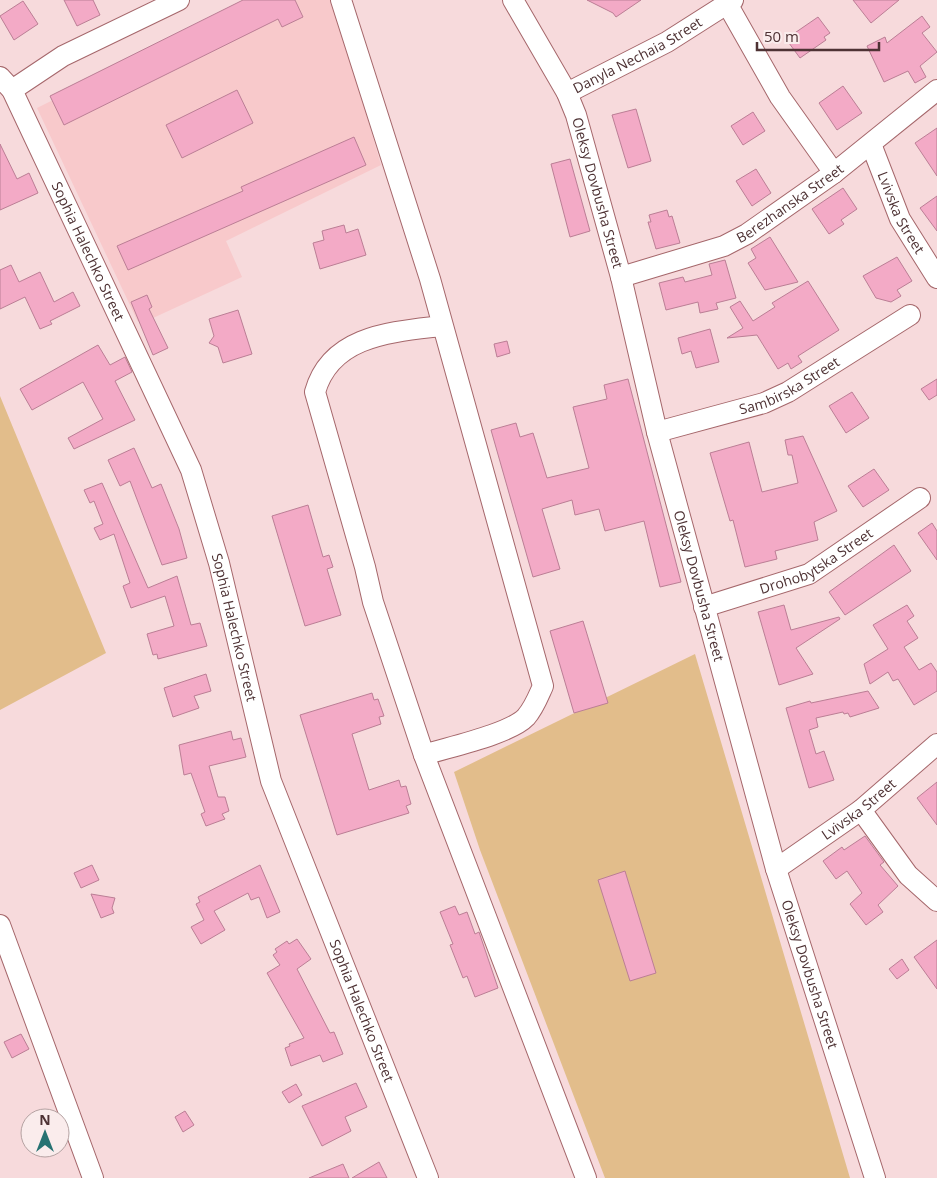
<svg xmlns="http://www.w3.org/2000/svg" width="937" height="1178" font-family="'Open Sans',sans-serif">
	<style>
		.built { fill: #f8c9cb }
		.green { fill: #e2bd8b }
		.building { fill: #f3aac6; stroke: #bb7e95 }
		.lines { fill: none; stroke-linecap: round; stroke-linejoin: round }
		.minor-casing { stroke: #a5676b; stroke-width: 22 }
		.minor { stroke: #fff; stroke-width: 20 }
		.labels { text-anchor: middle; stroke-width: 5; stroke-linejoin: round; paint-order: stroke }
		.street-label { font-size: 14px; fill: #4e3234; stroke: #faecec }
	</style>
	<rect width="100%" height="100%" fill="#f7dadc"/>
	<path class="built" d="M253,0H333L381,165L226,241L242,277L140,324L137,320L37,108Z"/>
	<path class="green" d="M0,396L106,653L0,710Z
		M695,654L850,1178H605L480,850L454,772Z"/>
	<path class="building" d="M64,0H93L100,15L77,26Z
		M243,0H295L303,17L282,27L278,19L64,125L50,96Z
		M587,0H641L616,17L613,13Z
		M853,0H899L871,23Z
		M23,1L38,24L14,40L0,16Z
		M922,16L930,27L922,33L937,52L920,66L926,77L915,83L908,71L884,82L867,46L885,37L887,43Z
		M818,17L830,33L824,37L826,40L800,58L786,39Z
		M843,86L862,113L837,130L819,103Z
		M237,90L253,123L182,158L166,125Z
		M636,109L651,161L628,168L612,115Z
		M753,112L765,131L743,145L731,126Z
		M937,128V176L915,143Z
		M354,137L366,165L128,270L117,246L243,191L241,187Z
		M0,144L17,179L29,173L38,193L0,210Z
		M570,159L590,231L570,237L551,164Z
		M756,169L771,193L752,206L736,181Z
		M843,188L857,209L841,220L844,224L829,234L812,209Z
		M937,196V231L920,208Z
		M667,210L669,217L672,216L680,243L656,249L648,222H651L649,215Z
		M344,225L346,233L358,229L366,255L320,269L313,243L324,240L322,231Z
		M770,237L798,282L765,290L748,263L756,258L751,249Z
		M897,257L912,281L897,290L901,296L891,302L876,298L863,276Z
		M725,260L736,298L716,303L718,309L700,313L698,302L666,310L659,283L683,277L685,282L712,275L709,264Z
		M11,265L19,282L40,272L54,302L73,292L80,306L50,321L52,324L40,329L25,297L0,309V270Z
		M808,281L839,330L798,356L802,362L791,369L788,363L778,369L757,335L727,338L743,328L730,307L740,301L753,321L775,307L772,303Z
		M147,295L152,307L149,309L168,348L153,355L131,302Z
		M238,310L252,354L223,363L218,347L209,343L214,336L209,319Z
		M710,329L719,362L696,368L691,351L682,354L678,338Z
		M507,341L510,353L497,357L494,344Z
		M98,345L110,365L125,357L132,372L115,381L135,420L74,449L68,438L103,419L83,382L32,410L20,389Z
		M628,379L681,582L660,587L644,521L605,531L599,509L575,515L572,500L542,509L560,569L533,577L491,430L516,423L520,437L533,433L547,478L589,468L573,407L607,399L604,385Z
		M937,379V395L929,400L921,389Z
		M852,392L869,418L846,433L829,406Z
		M803,436L837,511L814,522L818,540L775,551L777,559L745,567L733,520L730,521L710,453L749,442L762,492L798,483L792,455H788L785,440Z
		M134,448L152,488L161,484L179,529L187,558L162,565L130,481L120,486L108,460Z
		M874,469L889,490L863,507L848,486Z
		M102,483L148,588L177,576L191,625L200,623L207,646L158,659L157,654L153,655L147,634L174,626L165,596L131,608L123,586L130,583L114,534L100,540L94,528L103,524L94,501L90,503L84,490Z
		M308,505L323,557L329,555L333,567L327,569L341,615L305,626L272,516Z
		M932,523L937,531V560L918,533Z
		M894,545L911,571L845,615L829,592Z
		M784,605L791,630L839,617L840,619L796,648L813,674L779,685L758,612Z
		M907,605L914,616L907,621L918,638L904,647L919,670L931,663L937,672V691L914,705L898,679L893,681L888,672L870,684L864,664L888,649L873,625Z
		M583,621L608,703L574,713L550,631Z
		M206,674L211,691L194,696L199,708L173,717L164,688Z
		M868,691L879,708L850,717L848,713L844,714L843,712L816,718L818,727L809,730L816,754L824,751L834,780L809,788L786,708L810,701L811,703Z
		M372,693L374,700L378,699L384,716L379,717L381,724L352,734L369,790L399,780L401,787L406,786L411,804L406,806L409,813L337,835L300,715Z
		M231,731L233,740L241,738L246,757L209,766L218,797H225L229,811L222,814L225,819L206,826L201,814L205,812L191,773L184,775L179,745Z
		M937,782V825L917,798Z
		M865,836L884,862L880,865L898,886L878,905L883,912L866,925L850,904L862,893L847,871L836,879L823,861L842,847L844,850Z
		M92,865L99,880L81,888L74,873Z
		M260,865L280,912L267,918L259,897L251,900L248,893L214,911L225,930L201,944L191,927L204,920L196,904L200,902L198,897Z
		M625,871L656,973L630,981L598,880Z
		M91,894L115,898L112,908L114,913L101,918Z
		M455,906L459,915L467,912L475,934L479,932L498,988L475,997L467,976L463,978L450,945L453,944L440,912Z
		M297,939L311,959L297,969L330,1033L334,1032L343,1054L323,1062L320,1055L291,1066L285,1048L290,1046L289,1044L304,1038L267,973L280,965L273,955L277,952L275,949L287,941L289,944Z
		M937,940V989L914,957Z
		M902,959L909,970L897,979L889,969Z
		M21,1034L29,1049L12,1058L4,1042Z
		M356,1083L367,1107L345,1117L351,1131L322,1146L302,1106Z
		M296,1084L302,1095L289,1103L282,1092Z
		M185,1111L194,1125L183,1132L175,1117Z
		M379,1162L387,1178H352Z
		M343,1164L349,1178H309Z"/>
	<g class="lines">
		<g class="minor-casing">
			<g id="minor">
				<path d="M341,0L430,279L543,686C538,697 534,708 526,717C510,734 449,747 424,755"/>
				<path id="s1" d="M513,0L567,93L576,115L621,277L657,432L776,869L875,1178"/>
				<path d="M725,0L780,97L834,173"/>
				<path id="s2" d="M0,77L12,90L191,470L219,563L271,781L428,1178"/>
				<path d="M12,90L63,56L179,0"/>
				<path id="s3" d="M567,93L667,42L733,0"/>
				<path id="s4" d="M871,144L900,219L937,278"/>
				<path id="s5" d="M621,277L724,246L747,234L834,173L937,90"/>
				<path d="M442,326C392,332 331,335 315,392L365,567L373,602L424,755L586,1178"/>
				<path id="s6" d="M657,432L764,403L788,392L910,315"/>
				<path id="s7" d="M704,607L809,574L920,498"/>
				<path d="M861,810L908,875L937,901"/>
				<path id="s8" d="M776,869L861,810L937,744"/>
				<path d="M0,925L93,1178"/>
			</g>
		</g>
		<use href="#minor" class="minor"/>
	</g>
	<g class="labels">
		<g class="street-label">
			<text dy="5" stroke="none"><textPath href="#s3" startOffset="80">Danyla Nechaia Street</textPath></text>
			<text dy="5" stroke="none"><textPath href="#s1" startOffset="212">Oleksy Dovbusha Street</textPath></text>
			<text dy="5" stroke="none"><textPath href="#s5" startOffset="186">Berezhanska Street</textPath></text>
			<text dy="5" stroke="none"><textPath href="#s4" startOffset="75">Lvivska Street</textPath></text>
			<text dy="5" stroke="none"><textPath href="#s2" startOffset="196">Sophia Halechko Street</textPath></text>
			<text dy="5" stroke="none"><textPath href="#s6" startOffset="141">Sambirska Street</textPath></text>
			<text dy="5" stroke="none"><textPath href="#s7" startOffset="122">Drohobytska Street</textPath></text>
			<text dy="5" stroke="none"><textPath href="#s1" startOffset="618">Oleksy Dovbusha Street</textPath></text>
			<text dy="5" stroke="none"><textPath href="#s2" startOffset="601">Sophia Halechko Street</textPath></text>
			<text dy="5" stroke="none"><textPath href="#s8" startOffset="102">Lvivska Street</textPath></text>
			<text dy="5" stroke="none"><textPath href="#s1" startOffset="1022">Oleksy Dovbusha Street</textPath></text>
			<text dy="5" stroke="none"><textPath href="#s2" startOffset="1006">Sophia Halechko Street</textPath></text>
		</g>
	</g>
	<g transform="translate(45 1133)"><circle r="24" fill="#faecec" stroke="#b5a2a2"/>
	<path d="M0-4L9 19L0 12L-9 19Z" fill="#277272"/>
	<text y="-8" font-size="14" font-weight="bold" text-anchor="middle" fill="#4e3234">N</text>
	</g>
	<path d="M757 42v8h122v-8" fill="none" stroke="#4e3234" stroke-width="2.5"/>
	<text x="764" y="42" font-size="15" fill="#4e3234" stroke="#faecec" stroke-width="4" paint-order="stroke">50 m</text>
</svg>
